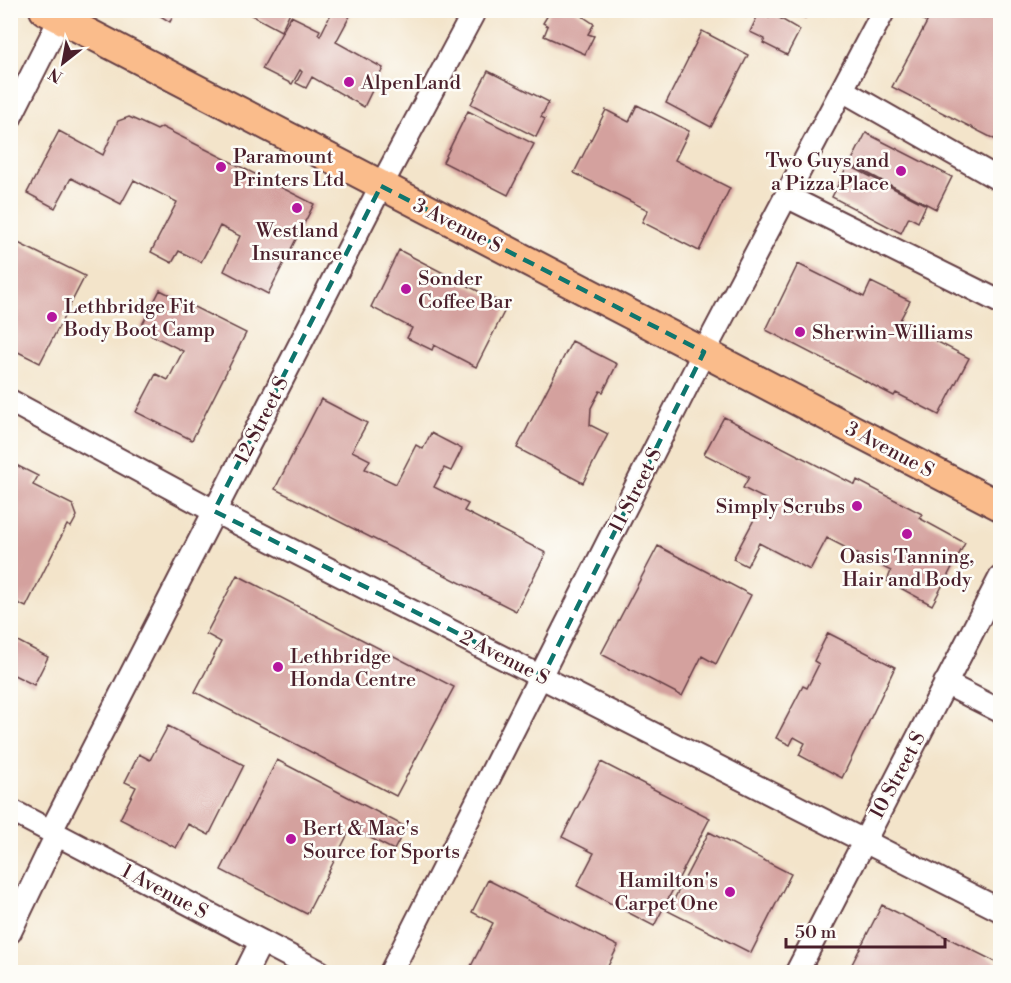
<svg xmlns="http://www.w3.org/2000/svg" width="1011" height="983" font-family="'Libre Bodoni',serif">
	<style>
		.building { fill: #d4a19e }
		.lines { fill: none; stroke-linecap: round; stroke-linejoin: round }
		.minor-casing { stroke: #633d43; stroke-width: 26 }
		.major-casing { stroke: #633d43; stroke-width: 32 }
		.minor { stroke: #fff; stroke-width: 22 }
		.major { stroke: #fabc8b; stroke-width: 28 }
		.marked { fill: none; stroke: #0f766e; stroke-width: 4.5; stroke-dasharray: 12 8; stroke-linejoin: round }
		.poi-dot { fill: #b5179e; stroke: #fdfcf7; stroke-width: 2 }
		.labels { text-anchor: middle; stroke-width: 5; stroke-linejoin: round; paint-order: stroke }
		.poi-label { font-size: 20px; fill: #4a1f2b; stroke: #fdfcf7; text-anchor: start }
		.street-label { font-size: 20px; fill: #4a1f2b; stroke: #fdfcf7 }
	</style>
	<rect width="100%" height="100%" fill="#fdfcf7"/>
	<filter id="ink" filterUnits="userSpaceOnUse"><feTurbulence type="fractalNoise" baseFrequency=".0167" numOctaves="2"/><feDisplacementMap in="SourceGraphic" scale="12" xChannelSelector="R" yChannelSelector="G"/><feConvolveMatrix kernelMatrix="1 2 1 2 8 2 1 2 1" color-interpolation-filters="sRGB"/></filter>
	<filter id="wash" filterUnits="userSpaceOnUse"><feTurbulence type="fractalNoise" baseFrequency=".008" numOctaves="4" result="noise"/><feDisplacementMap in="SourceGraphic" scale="24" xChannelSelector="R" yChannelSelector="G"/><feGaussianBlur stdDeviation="1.35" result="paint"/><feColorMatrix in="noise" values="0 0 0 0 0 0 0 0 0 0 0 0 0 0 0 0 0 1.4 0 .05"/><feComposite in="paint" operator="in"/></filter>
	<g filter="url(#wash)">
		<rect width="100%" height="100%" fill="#f3e4ca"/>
		<g id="blocks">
			<path class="building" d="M151,10H176L170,22Z
				M242,10H291L281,31Z
				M333,10L351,14L336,42L383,68L364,107L312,77L306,88L296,83L302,72L300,70L292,84L262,69L291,16L320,30L318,34L320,36Z
				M551,10H573L594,24L588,34L594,36L585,54L544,36L548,26L543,23Z
				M790,10H809L805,18Z
				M928,10H1000V135L998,141L892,87L927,22L923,20Z
				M759,13L769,18L771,13L800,30L787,55L763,43L765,39L750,32Z
				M702,31L748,55L711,127L666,103Z
				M488,71L549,102L541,117L545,119L536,137L471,104Z
				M637,105L689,131L675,160L730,188L699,251L642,222L648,210L574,173L606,110L629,122Z
				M468,111L534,144L508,195L443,162Z
				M129,117L157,130L162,127L314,204L268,294L224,271L240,236L220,226L201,262L179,251L172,263L151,252L177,202L134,180L121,204L71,178L55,208L27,193L59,131L103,155L118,121Z
				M866,133L952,177L936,209L850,164Z
				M848,165L926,205L918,222L909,217L901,233L832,197Z
				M10,239L85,276L40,363L10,348Z
				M399,250L507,306L476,367L434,345L432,350L407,338L412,328L371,307Z
				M798,264L864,297L871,282L910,301L899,322L969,358L939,415L896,393L894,396L766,330Z
				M160,290L246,333L192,440L136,412L156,374L168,380L183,351L140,329Z
				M572,341L617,364L603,392L600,391L591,408L590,425L608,434L583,483L517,448Z
				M321,399L367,423L352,451L370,460L365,469L396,484L416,445L423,449L431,433L462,449L451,471L444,468L434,487L468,504L464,511L546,553L516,611L275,489Z
				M724,417L855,485L857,480L922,514L919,518L965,543L932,605L887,581L891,571L827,538L810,570L759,543L747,566L733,559L765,499L743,488L749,477L704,454Z
				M10,462L38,476L33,485L73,505L77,516L71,527L67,525L26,607L10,599Z
				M658,546L751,595L716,664L702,656L682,696L601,654Z
				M237,575L454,687L396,796L195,692L221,642L206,634Z
				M828,633L895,667L842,778L799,755L805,743L794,737L790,745L776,738L803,686L807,688L819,664L814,661Z
				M10,637L48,657L34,685L10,673Z
				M168,726L244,765L209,835L188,824L176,848L120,819L136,787L125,782L139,754L150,760Z
				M277,760L406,827L394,850L351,828L307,914L221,870Z
				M601,762L710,818L654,926L577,886L594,853L562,837Z
				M709,832L791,874L751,953L668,911Z
				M488,880L618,946L605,972H468L493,923L472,912Z
				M882,905L1000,964V972H848Z"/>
		</g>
	</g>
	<g filter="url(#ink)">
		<use href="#blocks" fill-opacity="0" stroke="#633d43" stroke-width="1.5"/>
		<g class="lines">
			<g class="minor-casing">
				<path id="minor" d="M842,90L1000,180
					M10,118L60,19
					M786,196L1000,302
					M10,401L214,511L1000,910
					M945,683L1000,711
					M10,810L320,972
					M51,831L381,186L475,10
					M10,932L57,834
					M246,972L261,942
					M391,972L704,352L884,10
					M797,972L1000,578"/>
			</g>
			<g class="major-casing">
				<path id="major" d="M44,10L1000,506"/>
			</g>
			<use href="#minor" class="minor"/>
			<use href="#major" class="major"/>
		</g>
	</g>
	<path class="marked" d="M381,186L704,352L543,676L214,511Z"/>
	<g class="poi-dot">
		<circle cx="349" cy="82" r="6"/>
		<circle cx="221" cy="167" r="6"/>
		<circle cx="901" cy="171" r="6"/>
		<circle cx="297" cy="208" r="6"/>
		<circle cx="406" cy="289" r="6"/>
		<circle cx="52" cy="317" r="6"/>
		<circle cx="800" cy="332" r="6"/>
		<circle cx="857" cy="506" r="6"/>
		<circle cx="907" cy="534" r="6"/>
		<circle cx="278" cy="667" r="6"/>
		<circle cx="291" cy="839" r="6"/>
		<circle cx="730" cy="892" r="6"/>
	</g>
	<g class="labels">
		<g class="poi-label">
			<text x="361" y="89">AlpenLand</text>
			<text x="233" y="163">Paramount<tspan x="233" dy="23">Printers Ltd</tspan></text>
			<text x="889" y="167" text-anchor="end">Two Guys and<tspan x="889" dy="23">a Pizza Place</tspan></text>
			<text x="297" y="237" text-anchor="middle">Westland<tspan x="297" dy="23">Insurance</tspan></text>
			<text x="418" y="285">Sonder<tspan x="418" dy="23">Coffee Bar</tspan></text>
			<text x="64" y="313">Lethbridge Fit<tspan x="64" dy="23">Body Boot Camp</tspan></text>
			<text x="812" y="339">Sherwin-Williams</text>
			<text x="845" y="513" text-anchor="end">Simply Scrubs</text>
			<text x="907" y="563" text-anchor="middle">Oasis Tanning,<tspan x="907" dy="23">Hair and Body</tspan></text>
			<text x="290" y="663">Lethbridge<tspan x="290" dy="23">Honda Centre</tspan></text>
			<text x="303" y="835">Bert &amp; Mac's<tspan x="303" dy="23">Source for Sports</tspan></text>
			<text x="718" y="887" text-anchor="end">Hamilton's<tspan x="718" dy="23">Carpet One</tspan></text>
		</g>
		<g class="street-label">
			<text transform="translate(458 225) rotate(27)" y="7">3 Avenue S</text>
			<text transform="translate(261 420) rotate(-63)" y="7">12 Street S</text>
			<text transform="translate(890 449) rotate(28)" y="7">3 Avenue S</text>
			<text transform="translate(635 490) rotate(-63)" y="7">11 Street S</text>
			<text transform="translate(505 657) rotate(27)" y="7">2 Avenue S</text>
			<text transform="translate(897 775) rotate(-62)" y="7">10 Street S</text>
			<text transform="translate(165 891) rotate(28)" y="7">1 Avenue S</text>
		</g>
	</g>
	<rect width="1011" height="983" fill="none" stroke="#fdfcf7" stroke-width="36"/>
	<g transform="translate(63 63) rotate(211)" stroke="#fdfcf7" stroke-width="4.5" paint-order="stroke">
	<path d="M0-4.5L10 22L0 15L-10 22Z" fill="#4a1f2b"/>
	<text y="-9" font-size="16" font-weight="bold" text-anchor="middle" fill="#4a1f2b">N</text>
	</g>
	<path d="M786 938v9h159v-9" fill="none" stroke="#4a1f2b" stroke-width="3"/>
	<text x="795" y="938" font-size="18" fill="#4a1f2b" stroke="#fdfcf7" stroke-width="4.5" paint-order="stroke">50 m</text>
</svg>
